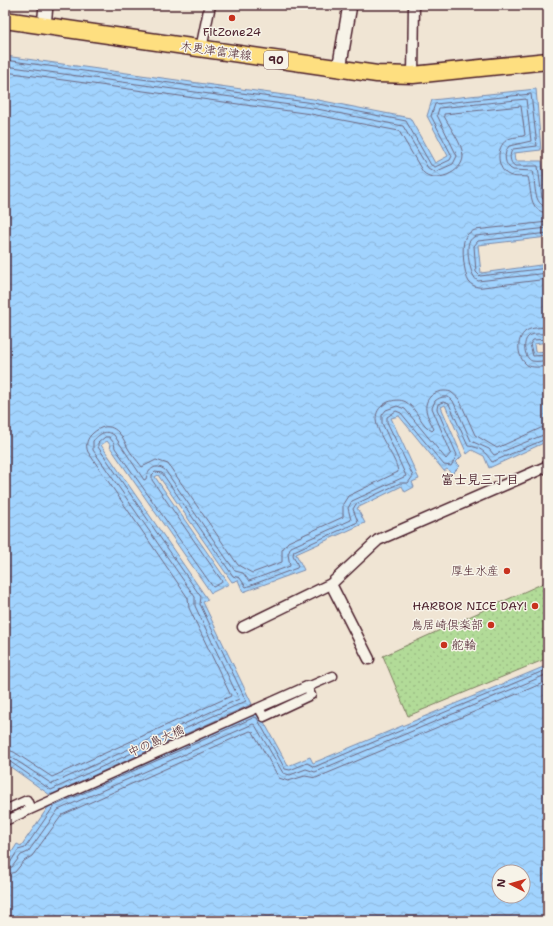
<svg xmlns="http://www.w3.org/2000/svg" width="553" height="926" font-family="'Shantell Sans','Klee One',sans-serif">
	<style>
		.park { fill: url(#park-dots); stroke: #7e7d62 }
		.water { fill: url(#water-waves); stroke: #7e8baa; fill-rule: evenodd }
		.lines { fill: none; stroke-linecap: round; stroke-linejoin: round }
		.shore { stroke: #6d677f; stroke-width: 1 }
		.pedestrian-casing { stroke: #4a1f2b; stroke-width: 11 }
		.minor-casing { stroke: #4a1f2b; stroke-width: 13 }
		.tertiary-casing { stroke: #4a1f2b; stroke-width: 16 }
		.primary-casing { stroke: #4a1f2b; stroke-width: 19 }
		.pedestrian { stroke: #f7f3e8; stroke-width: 8 }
		.minor { stroke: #f7f3e8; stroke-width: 10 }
		.tertiary { stroke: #f7f3e8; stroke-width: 13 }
		.primary { stroke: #fedf80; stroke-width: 16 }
		.poi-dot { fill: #c8321e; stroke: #f7f3e8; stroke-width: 1.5 }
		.labels { text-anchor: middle; stroke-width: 3; stroke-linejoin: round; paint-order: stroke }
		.shield { fill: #f7f3e8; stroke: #7e5f64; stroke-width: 1 }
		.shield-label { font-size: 11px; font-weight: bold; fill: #4a1f2b }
		.poi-label { font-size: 12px; fill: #4a1f2b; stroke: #f7f3e8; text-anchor: end }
		.street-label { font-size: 12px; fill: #4a1f2b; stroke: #f7f3e8 }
		.neighbourhood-label { font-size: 13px; font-weight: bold; fill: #4a1f2b; stroke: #f7f3e8 }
	</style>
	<defs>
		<pattern id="park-dots" width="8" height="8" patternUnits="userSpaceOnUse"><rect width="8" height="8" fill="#b2db98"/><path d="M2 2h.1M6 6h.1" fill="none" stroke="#9bbc83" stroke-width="1.8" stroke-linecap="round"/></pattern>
		<pattern id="water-waves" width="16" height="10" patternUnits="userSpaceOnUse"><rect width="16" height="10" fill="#a1d3fe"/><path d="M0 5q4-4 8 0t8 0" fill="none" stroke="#8cb5da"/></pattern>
	</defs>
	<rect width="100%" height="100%" fill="#f0e5d4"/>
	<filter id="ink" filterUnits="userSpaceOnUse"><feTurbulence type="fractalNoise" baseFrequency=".025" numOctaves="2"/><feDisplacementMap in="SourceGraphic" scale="8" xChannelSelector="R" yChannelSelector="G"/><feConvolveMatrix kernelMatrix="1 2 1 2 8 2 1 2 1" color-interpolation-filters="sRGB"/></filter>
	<g filter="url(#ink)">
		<path class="park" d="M548,581V658L408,716L383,656Z"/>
		<path class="water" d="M5,56L313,99L410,118L435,163L448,156L427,116L432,100L536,89L541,150L514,153L515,161H542L548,214V237L478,245L481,273L548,264V342L534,344L535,352L548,351V441L489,468L484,456L472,450L467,454L445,405L441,407L462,456L456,462L460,466L452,474L447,469L444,471L399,416L391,418L419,479L412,482L414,487L405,492L402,486L357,508L365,523L296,554L304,570L243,592L238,580L232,582L158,475L155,477L229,584L211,593L110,447L111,446L107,441L101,445L208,600L203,602L252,704L50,795L5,763Z
			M548,665V921H5V863L17,844L21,846L51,803L258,711L288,766L310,757L313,763ZM499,872H523V896H499Z"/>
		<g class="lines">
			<path class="shore" d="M5,60L313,103L406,121L431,165L435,167L450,160L452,156L431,116L435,104L531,94L537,146L513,149C509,153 509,163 515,166H538L542,198L548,202
				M5,66L312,108L403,126L428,168L435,172L453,164L457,156L437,115L439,108L526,99L531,141L509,146C503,153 504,166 513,170L533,171C536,182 532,206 548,207
				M5,72L311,114L399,131L423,172C434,184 463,173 463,156C463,145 449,126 444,116V114L521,106L525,135C520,138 512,136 507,140C495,147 497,170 509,175C515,178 522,176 528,177C532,191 528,212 548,213
				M548,222L475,230C470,232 467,234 465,238C461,245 464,275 469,282C473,286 478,288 483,287L548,279
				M548,228L476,236C473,237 471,239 469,242C466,250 470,277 478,281L548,273
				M548,233L478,241L474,246L476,272L480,276L548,268
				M548,327C541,328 532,327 526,331C515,339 517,360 529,366C535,368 542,367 548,366
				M548,334C543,334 534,333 529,336C522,341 524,358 532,361C537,362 543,361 548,360
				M548,339L533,340L530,344L533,356L548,355
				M5,749L14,752L52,777L231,696L189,608L188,598L88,452C85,445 87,438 93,433C108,420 119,429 126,444C129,452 137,460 142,467L156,460L168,464L238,565L252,573L282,562V550L288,542L343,517V504L348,496L398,472C396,451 357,417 388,402C394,400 400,399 406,402C417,409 421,425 432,431L434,429C431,423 427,416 426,410C424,396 439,388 451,392L459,399L475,435L497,448L541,428L548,427
				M5,755L11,757L52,784L239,699L195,606V597L93,450V441C99,434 106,429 114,435L144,480L146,479C148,469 156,463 165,470L235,571L243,573L249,581L290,566L288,554L291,547L351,520L348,508L352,501L406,476L382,423V415L386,410L397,406L405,409L446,459L451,453L432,408L435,401C441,396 448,395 453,401L471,441L489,449L494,455L548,433
				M5,760L9,761L51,790L246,701L200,604L201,597L98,447V443L105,437H109L114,443L115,448L213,587L221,583L222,581L152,480V475L155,472L162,473L233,576L240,578L246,587L297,568L298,566L293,555L294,551L358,522L353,509L356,504L400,483H408L413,476L387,422V417L396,411L401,413L444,465L451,466L457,455L437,409L438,404L443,402L449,404L468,446C481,447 485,452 492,462L548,438
				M5,864L10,863L18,850L25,848L54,806L255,717L257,718L285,769L290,770L307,763L314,767L548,669
				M5,869L12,867L21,855L28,852L58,810L253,724L255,725L283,773L290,775L306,769L315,772L548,674
				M5,875L15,872L24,861L32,856L62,815L250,731L253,732L279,778L288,781L305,776L316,778L548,681"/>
			<g class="pedestrian-casing">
				<path id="pedestrian" d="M5,810L27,800L31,809L25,811
					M5,821L307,686L311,695L264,717L259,708L333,676"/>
			</g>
			<g class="minor-casing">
				<path id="minor" d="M201,49L210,5
					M413,75L414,5
					M331,584L369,659
					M243,627L331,584L378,540L548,466"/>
			</g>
			<g class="tertiary-casing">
				<path id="tertiary" d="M44,26L46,5
					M339,69L350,5"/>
			</g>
			<g class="primary-casing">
				<path id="primary" d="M5,20L377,74L413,75L548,61"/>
			</g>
			<use href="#pedestrian" class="pedestrian"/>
			<use href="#minor" class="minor"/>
			<use href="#tertiary" class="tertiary"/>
			<use href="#primary" class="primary"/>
		</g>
	</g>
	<g class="poi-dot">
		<circle cx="232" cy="18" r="4"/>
		<circle cx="507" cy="571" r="4"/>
		<circle cx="535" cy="606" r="4"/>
		<circle cx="491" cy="625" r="4"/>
		<circle cx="444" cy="645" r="4"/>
	</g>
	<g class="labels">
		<rect class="shield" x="264" y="51" width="24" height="18" rx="3"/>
		<g class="shield-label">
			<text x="276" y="64">90</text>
		</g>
		<g class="poi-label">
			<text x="232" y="36" text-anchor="middle">FitZone24</text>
			<text x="499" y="575">厚生水産</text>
			<text x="527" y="610">HARBOR NICE DAY!</text>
			<text x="483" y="629">鳥居崎倶楽部</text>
			<text x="452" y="649" text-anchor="start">舵輪</text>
		</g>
		<g class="street-label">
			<text transform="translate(216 51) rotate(8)" y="4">木更津富津線</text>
			<text transform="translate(156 741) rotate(-24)" y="4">中の島大橋</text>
		</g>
		<g class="neighbourhood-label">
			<text x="480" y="484">富士見三丁目</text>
		</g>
	</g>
	<rect width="553" height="926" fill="none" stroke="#f7f3e8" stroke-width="20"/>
	<rect x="10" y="10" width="533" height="906" fill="none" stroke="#4a1f2b" stroke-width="1.5" filter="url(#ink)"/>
	<g transform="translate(511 884) rotate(276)"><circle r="19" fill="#f7f3e8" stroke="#b29e9c"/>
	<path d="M0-3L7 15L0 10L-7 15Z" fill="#c8321e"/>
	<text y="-6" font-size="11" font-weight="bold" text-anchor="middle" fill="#4a1f2b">N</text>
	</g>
</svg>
